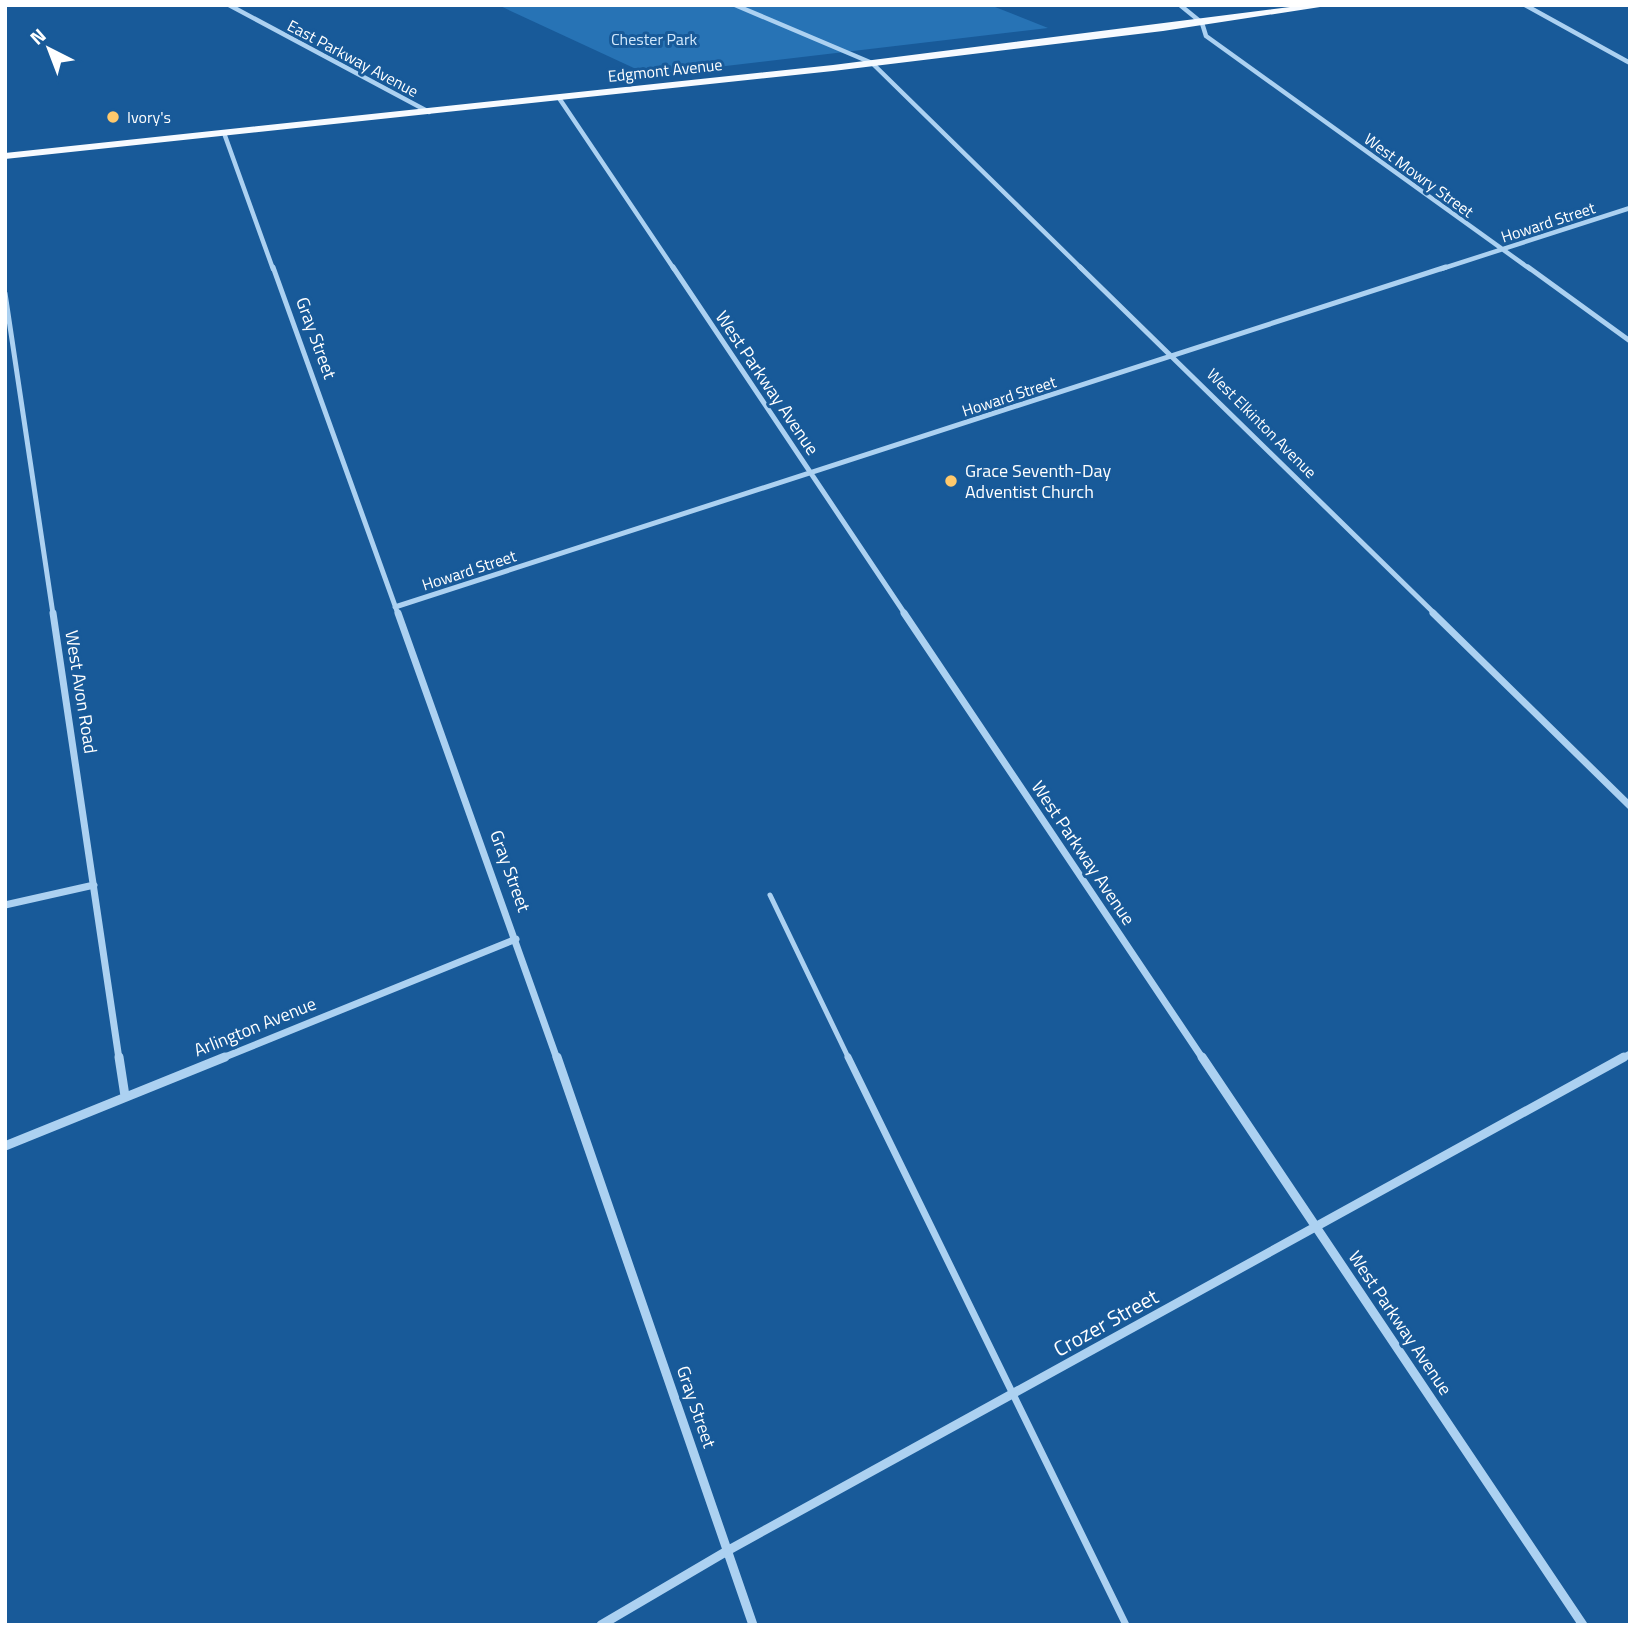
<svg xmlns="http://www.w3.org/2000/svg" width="1635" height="1630" font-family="'Titillium Web',sans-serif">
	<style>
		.green { fill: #2773b5 }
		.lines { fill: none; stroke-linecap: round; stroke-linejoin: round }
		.service-far1 { stroke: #acd1f1; stroke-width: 5 }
		.service { stroke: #acd1f1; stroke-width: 7 }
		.minor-far3 { stroke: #acd1f1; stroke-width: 4.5 }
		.minor-far2 { stroke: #acd1f1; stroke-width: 5 }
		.minor-far1 { stroke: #acd1f1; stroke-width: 7 }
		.minor { stroke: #acd1f1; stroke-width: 9 }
		.primary { fill: #f6faff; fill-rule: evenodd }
		.poi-dot { fill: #ffc96c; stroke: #185a99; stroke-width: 2.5 }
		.labels { text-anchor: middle; stroke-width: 6; stroke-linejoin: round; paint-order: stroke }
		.far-park-label { font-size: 16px; fill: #d3e9fc; stroke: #185a99 }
		.far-street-label { font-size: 16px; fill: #fff; stroke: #185a99 }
		.far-poi-label { font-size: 16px; fill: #fff; stroke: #185a99; text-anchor: start }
		.street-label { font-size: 18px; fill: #fff; stroke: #185a99 }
		.poi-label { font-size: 18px; fill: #fff; stroke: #185a99; text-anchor: start }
		.near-street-label { font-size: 21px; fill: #fff; stroke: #185a99 }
	</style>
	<rect width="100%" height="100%" fill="#185a99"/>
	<path class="green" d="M498,5H990L1048,28L649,75Z"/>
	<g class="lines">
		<path class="service-far1" d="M770,895L849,1059"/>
		<path class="service" d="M848,1057L1126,1625"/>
		<path class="minor-far3" d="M229,5L429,112
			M735,5L872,63L1082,269
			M1180,5L1202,23L1206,36L1530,269
			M1525,5L1630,63
			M559,98L674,269
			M224,133L273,269
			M1441,269L1630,208"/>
		<path class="minor-far2" d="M273,267L398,614
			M673,267L905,614
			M1080,267L1435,614
			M1528,267L1630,341
			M5,293L53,614
			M395,607L1446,267"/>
		<path class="minor-far1" d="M53,613L119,1059
			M398,613L557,1059
			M904,613L1203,1059
			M1433,613L1630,806
			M5,905L94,885
			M220,1059L516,939
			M1621,1059L1630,1054"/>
		<path class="minor" d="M119,1057L125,1096
			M557,1057L753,1625
			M1202,1057L1583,1625
			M5,1146L225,1057
			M601,1625L727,1551L1624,1057"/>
		<path class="primary" d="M1306,5H1333L1163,31L833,71L5,159V153L833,65Z"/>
	</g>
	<g class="poi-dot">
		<circle cx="113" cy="117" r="7"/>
		<circle cx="951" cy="481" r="7"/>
	</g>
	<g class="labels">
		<g class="far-park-label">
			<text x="654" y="45">Chester Park</text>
		</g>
		<g class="far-street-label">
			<text transform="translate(353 58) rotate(28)" y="6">East Parkway Avenue</text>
			<text transform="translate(665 70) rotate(-6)" y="6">Edgmont Avenue</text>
			<text transform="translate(1419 175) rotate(36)" y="6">West Mowry Street</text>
			<text transform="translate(1548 222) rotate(-18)" y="6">Howard Street</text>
			<text transform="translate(1009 396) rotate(-18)" y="6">Howard Street</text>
			<text transform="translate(1262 423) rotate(45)" y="6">West Elkinton Avenue</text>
			<text transform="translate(469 570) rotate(-18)" y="6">Howard Street</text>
		</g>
		<g class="far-poi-label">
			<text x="127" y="123">Ivory's</text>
		</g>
		<g class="street-label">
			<text transform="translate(316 338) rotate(70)" y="6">Gray Street</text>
			<text transform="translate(767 383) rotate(56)" y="6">West Parkway Avenue</text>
			<text transform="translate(81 692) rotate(81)" y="6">West Avon Road</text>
			<text transform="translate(1083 853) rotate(56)" y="6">West Parkway Avenue</text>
			<text transform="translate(510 871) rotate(70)" y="6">Gray Street</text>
			<text transform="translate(255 1027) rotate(-22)" y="6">Arlington Avenue</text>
			<text transform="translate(1400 1323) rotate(56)" y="6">West Parkway Avenue</text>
			<text transform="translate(696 1407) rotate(71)" y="6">Gray Street</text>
		</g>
		<g class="poi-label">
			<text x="965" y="477">Grace Seventh-Day<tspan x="965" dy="21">Adventist Church</tspan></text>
		</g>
		<g class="near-street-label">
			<text transform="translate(1106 1323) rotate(-29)" y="7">Crozer Street</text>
		</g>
	</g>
	<rect width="1635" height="1630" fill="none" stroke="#ffffff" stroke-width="14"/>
	<g transform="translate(49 49) rotate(318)" stroke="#185a99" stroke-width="5" paint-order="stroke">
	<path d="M0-5L12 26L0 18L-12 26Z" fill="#ffffff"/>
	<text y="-10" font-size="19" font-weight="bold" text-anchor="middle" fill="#ffffff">N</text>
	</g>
</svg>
